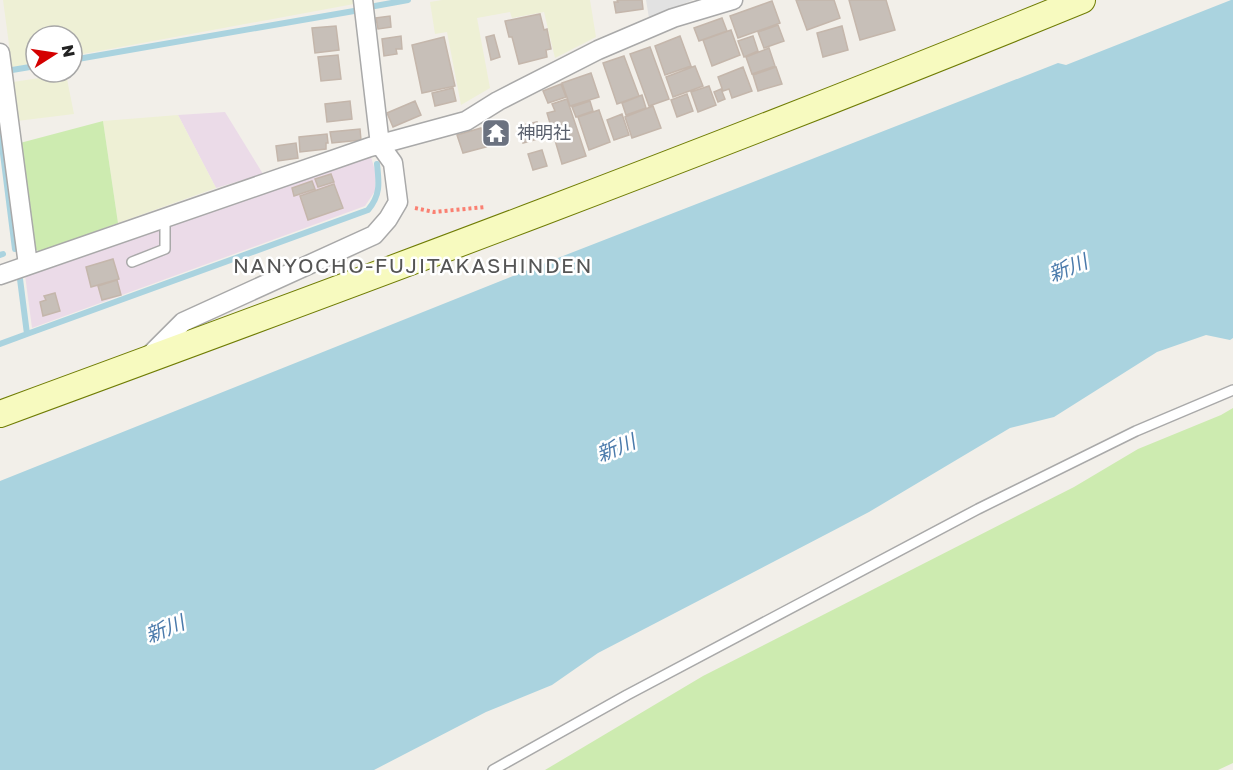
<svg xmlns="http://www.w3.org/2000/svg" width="1233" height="770" font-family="'Golos Text','Noto Sans JP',sans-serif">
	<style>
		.industrial { fill: #ebdbe8 }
		.farmland { fill: #eef0d5 }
		.grass { fill: #cdebb0 }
		.parking { fill: #e2e2e2 }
		.water { fill: #aad3df }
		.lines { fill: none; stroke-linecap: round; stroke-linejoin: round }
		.stream { stroke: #aad3df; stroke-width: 6 }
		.building { fill: #c7bfb8; stroke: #c4b6ab; stroke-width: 1.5 }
		.lane-casing { stroke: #a9a9a9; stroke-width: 12 }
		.street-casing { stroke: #a9a9a9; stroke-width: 21 }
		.secondary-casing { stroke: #707d05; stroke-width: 28 }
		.path { stroke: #fa8072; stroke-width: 4; stroke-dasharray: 3 3; stroke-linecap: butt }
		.lane { stroke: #fff; stroke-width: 9 }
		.street { stroke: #fff; stroke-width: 18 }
		.secondary { stroke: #f7fabf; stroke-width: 26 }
		.labels { text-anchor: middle; stroke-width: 5; stroke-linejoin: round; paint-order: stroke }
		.worship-label { font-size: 18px; fill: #5b616d; stroke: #fff; text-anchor: start }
		.water-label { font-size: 20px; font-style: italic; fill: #4a7aab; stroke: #fff }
		.quarter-label { font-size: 21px; letter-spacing: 1.5px; fill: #555; stroke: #fff }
	</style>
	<rect width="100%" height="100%" fill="#f2efe9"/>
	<path class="industrial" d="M225,112L263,174L216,188L178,115Z
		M371,157L376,174L375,191L365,206L32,328L25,275Z"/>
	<path class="farmland" d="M3,0H354V4L72,56V36H36V63L12,67Z
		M442,0H590L596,37L555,58L544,12L512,18L510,12L477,18L490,88L461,105L447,32L435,34L430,2Z
		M66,74L74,114L17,121L13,82Z
		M178,115L216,188L118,223L103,121Z"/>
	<path class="grass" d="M103,121L118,223L40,252L33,248L20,143Z
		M1233,408V763L1218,770H545L703,676L1074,487L1138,449L1221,415Z"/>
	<path class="parking" d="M646,0H693L649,18Z"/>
	<path class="water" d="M1231,0H1233V338L1230,340L1206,335L1157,352L1054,417L1010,428L869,512L598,653L552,685L486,712L374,770H0V481L563,256L1058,63L1066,65Z"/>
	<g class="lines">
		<path class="stream" d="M375,6L408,0
			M72,60L354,11
			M12,70L36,66
			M0,130L15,249
			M0,255L3,254
			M27,334L368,210C381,195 379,182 377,164
			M0,344L27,334L20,279"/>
	</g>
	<path class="building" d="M617,0H642L643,9L616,13L614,2H618Z
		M796,0H834L840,18L807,30Z
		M849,0H886L895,30L860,40Z
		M772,1L780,23L738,38L730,16Z
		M540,14L544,30L547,29L551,49L546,50L547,57L519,64L512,37H509L505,21Z
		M390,16L391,27L378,29L376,18Z
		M722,18L727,31L699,41L694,28Z
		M778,25L784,41L764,48L758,32Z
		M336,26L339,50L315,53L312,28Z
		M842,26L848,50L823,57L817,33Z
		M731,30L740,55L712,66L703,40Z
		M494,35L500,57L491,60L486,37Z
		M401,36L402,49H396L397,54L384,56L382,39Z
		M680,36L691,66L665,75L655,46Z
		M753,36L758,51L744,57L738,41Z
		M444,37L455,86L422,93L412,45Z
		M650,47L669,99L649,106L630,54Z
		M769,48L775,66L752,74L746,57Z
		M338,55L341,79L321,81L318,57Z
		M624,56L639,96L617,104L603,63Z
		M695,66L703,86L673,97L666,77Z
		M743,67L752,91L732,98L729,89L723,91L718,77Z
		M776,67L782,84L758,91L753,75Z
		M591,73L599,97L570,106L562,83Z
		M561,84L566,97L548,103L543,91Z
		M709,86L716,105L698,112L691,92Z
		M453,88L456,101L435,106L432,93Z
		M721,89L725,99L718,102L714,92Z
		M687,94L693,111L677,117L671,100Z
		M642,95L646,108L626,115L622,103Z
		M567,99L586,156L562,164L547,113L555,111L552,104Z
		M350,101L352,119L327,122L325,104Z
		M415,101L421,115L393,127L387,113Z
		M590,101L593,111L576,117L572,107Z
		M653,106L661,128L632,138L625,117Z
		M599,110L610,142L589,150L578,117Z
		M622,114L629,135L614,140L607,120Z
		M537,122L541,138L523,143L518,126Z
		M502,127L504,134L494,137L496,144L487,146L483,130Z
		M481,128L486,147L463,153L457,135Z
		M360,129L361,140L332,143L330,132Z
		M327,134L328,143H326V149L300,152L299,137Z
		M296,143L298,158L278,161L276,146Z
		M542,150L547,166L533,170L528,154Z
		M331,174L334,182L318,187L315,179Z
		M312,181L315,189L294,196L292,188Z
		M334,184L343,208L308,220L300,196Z
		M113,259L119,279L91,287L86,267Z
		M117,280L121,295L102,300L98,286Z
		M55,293L60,311L43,316L40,302L46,300L44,296Z"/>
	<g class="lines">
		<g class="lane-casing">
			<path id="lane" d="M132,262L165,249V218
				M493,770L627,695L978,509L1136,431L1233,390"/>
		</g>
		<g class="street-casing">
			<path id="street" d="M0,53L28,265
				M0,275L370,147L466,121L498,101L598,50L673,18L733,0
				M149,356L183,322L374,235L388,219L398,202L393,163L380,145L363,0"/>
		</g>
		<g class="secondary-casing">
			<path id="secondary" d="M0,414C362,281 725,146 1082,0"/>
		</g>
		<path class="path" d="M415,208L434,212L485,207"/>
		<use href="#lane" class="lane"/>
		<use href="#street" class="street"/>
		<use href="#secondary" class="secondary"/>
	</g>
	<defs>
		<g id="temple-square" transform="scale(1.5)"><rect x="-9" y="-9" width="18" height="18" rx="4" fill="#6b7280" stroke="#fff"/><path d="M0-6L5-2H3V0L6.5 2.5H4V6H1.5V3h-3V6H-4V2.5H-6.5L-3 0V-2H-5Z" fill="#fff"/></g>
	</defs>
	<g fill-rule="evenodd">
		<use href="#temple-square" x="496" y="133"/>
	</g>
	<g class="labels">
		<g class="worship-label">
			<text x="517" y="139">神明社</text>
		</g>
		<g class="water-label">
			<text transform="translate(1068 268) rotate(-22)" y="7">新川</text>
			<text transform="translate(616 448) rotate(-22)" y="7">新川</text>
			<text transform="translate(165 629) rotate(-22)" y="7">新川</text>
		</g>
		<g class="quarter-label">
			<text x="413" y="273">NANYOCHO-FUJITAKASHINDEN</text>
		</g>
	</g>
	<g transform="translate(54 54) rotate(78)"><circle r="28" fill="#ffffff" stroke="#a7a7a7" stroke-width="1.5"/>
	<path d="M0-4.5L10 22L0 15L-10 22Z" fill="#d40000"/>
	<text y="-9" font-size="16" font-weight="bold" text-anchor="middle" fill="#222222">N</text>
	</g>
</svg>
